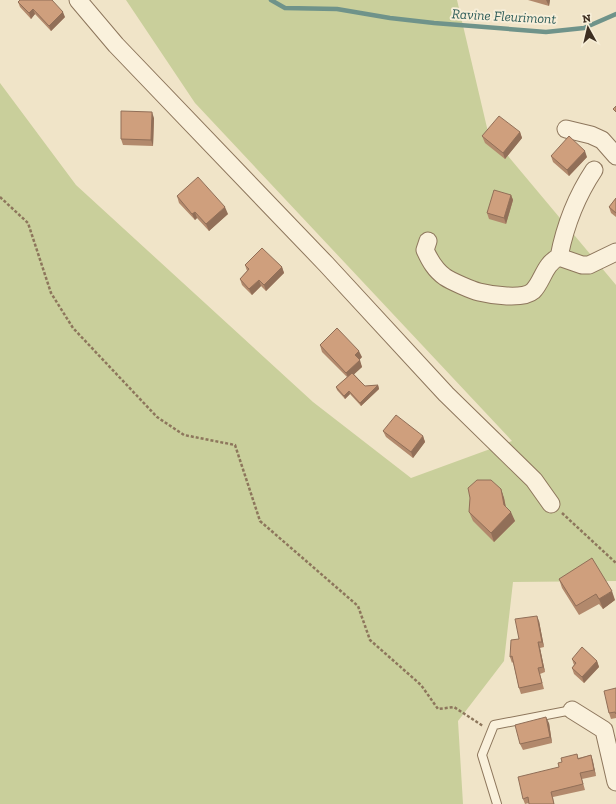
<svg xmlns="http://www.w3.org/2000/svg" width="616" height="804" font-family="'Zilla Slab',serif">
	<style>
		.green { fill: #c9cf9b }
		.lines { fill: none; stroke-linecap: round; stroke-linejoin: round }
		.stream { stroke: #6f938a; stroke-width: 4.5 }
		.service-casing { stroke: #8d765c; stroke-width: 10 }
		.minor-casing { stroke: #8d765c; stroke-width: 19 }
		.path { stroke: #8d765c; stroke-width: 2.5; stroke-dasharray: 3 2; stroke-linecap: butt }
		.service { stroke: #faf1dc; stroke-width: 8 }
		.minor { stroke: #faf1dc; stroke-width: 17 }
		.wall { fill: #b2896c }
		.shaded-wall { fill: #916f58 }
		.building { fill: #cf9f7d; stroke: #916f58 }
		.labels { text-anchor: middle; stroke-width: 4; stroke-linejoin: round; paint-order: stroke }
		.water-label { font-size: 14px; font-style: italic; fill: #2f5d5a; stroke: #f7eed8 }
	</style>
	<rect width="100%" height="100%" fill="#f0e4c8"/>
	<path class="green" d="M126,0H457L488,132L616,285V581L513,582L504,661L458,721L463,804H0V83L76,185L313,402L411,478L512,441L195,103Z"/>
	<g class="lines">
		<path class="stream" d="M271,0L285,8L337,9L390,18L434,23L546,32L584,28L616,14"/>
		<g class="service-casing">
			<path id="service" d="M497,804L482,755L494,725L572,710"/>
		</g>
		<g class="minor-casing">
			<path id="minor" d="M78,0L116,45L326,264L446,394L534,480L551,504
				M566,129L591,135L602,140L616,156
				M428,241L425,250C430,261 435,270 445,277C451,281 471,290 479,292C491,295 523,300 533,291C543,281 544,264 559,257L582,265H589L616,252
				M559,257C565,226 576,197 594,170
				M572,710L604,730L616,782"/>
		</g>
		<path class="path" d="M0,197L28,223L51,293L73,328L157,417L184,435L235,445L260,521L358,606L370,640L421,685L438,709L454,707L483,726
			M562,513L616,563"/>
		<use href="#service" class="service"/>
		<use href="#minor" class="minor"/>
	</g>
	<path class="wall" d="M528,0H550L549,6Z
		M18,2L65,17L51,31L35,14L31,19L20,7Z
		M154,118L153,146L123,145L121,139Z
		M520,132L522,138L505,159L485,143L482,136Z
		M551,156L587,157L569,176L553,162Z
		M511,195L513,200L506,224L489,219L487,213Z
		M177,196L228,214L209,231L197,218L195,220L179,203Z
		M616,198V217L611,213L609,207Z
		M245,265L282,267L284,273L266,291L261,286L252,295L242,285L240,279L247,271Z
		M320,345L362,357L359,360L362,367L354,374L365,386L378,385L379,389L361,406L350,394L345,399L337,390L336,387L347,377L322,352Z
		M383,431L423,436L425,442L413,458L386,437Z
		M501,489L504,498L506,507L515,521L494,542L473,521L469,512Z
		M559,579L615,600L603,609L599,604L579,615L562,588Z
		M539,621L544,647L540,648L545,672L540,674L544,689L521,694L519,688L513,662L512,663L510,657L519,639Z
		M572,659L597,661L599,667L584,683L574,674L572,668L574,665Z
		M616,688V718L611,719L609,713Z
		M549,723L552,743L523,750L520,744Z
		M577,754L578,758L591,755L596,776L582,779L585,790L553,797L554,804H529V803L525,804L523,799L559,767L562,762Z"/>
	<path class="shaded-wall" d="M546,0H550L549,6Z
		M33,9L35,14L31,19L29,13Z
		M63,12L65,17L51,31L49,26Z
		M152,112L154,118L153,146L151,140Z
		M520,132L522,138L505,159L503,153Z
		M585,151L587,157L569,176L567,170Z
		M511,195L513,200L506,224L504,218Z
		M225,207L228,214L209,231L206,224Z
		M195,212L197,218L195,220L192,214Z
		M282,267L284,273L266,291L264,285Z
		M259,280L261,286L252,295L249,289Z
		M359,351L362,357L357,362L355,355Z
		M360,360L362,367L349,379L346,373Z
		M378,385L379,389L361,406L360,403Z
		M349,391L350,394L345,399L344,396Z
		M423,436L425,442L413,458L411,452Z
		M501,489L504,498L507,514L504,505Z
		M511,512L515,521L494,542L491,533Z
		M612,591L615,600L603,609L599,599Z
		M537,616L539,621L544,647L542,642Z
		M538,642L540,648L545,672L543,667Z
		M597,661L599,667L584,683L582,677Z
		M546,717L549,723L552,743L550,737Z
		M591,755L593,761L596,776L594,770Z"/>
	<path class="building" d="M20,0H52L63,12L49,26L33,9L29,13L18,2Z
		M616,106V112L613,109Z
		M121,111L152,112L151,140L121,139Z
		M499,116L520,132L503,153L482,136Z
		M569,136L585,151L567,170L551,156Z
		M198,177L225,207L206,224L195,212L192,214L177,196Z
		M494,190L511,195L504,218L487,213Z
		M616,198V213L609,207Z
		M262,248L282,267L264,285L259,280L249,289L240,279L249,269L245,265Z
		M337,328L359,351L355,355L360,360L346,373L320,345Z
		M352,373L365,386L378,385L360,403L349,391L344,396L336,387Z
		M396,415L423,436L411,452L383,431Z
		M477,480H491L501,489L504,505L511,512L491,533L469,512L470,498L468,488Z
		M592,558L612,591L599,599L596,594L576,606L559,579Z
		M537,616L542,642H538L543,667L538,668L542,683L519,688L512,656L510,657L511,640L519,639L515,619Z
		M582,647L597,661L582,677L572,668L576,663L572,659Z
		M616,688V714L615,712L609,713L604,691Z
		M546,717L550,737L520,744L515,725Z
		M577,754L578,759L591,755L594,770L580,773L583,784L551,792L554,804H529L528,797L523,799L518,777L559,767L558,763L562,762L561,758Z"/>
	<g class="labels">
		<g class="water-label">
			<text transform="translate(504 16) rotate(3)" y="5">Ravine Fleurimont</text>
		</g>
	</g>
	<g transform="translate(588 28) rotate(352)" stroke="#f7eed8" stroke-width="3" paint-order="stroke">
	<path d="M0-3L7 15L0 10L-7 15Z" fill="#3d2e20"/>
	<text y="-6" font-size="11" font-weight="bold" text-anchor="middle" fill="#3d2e20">N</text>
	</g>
</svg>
